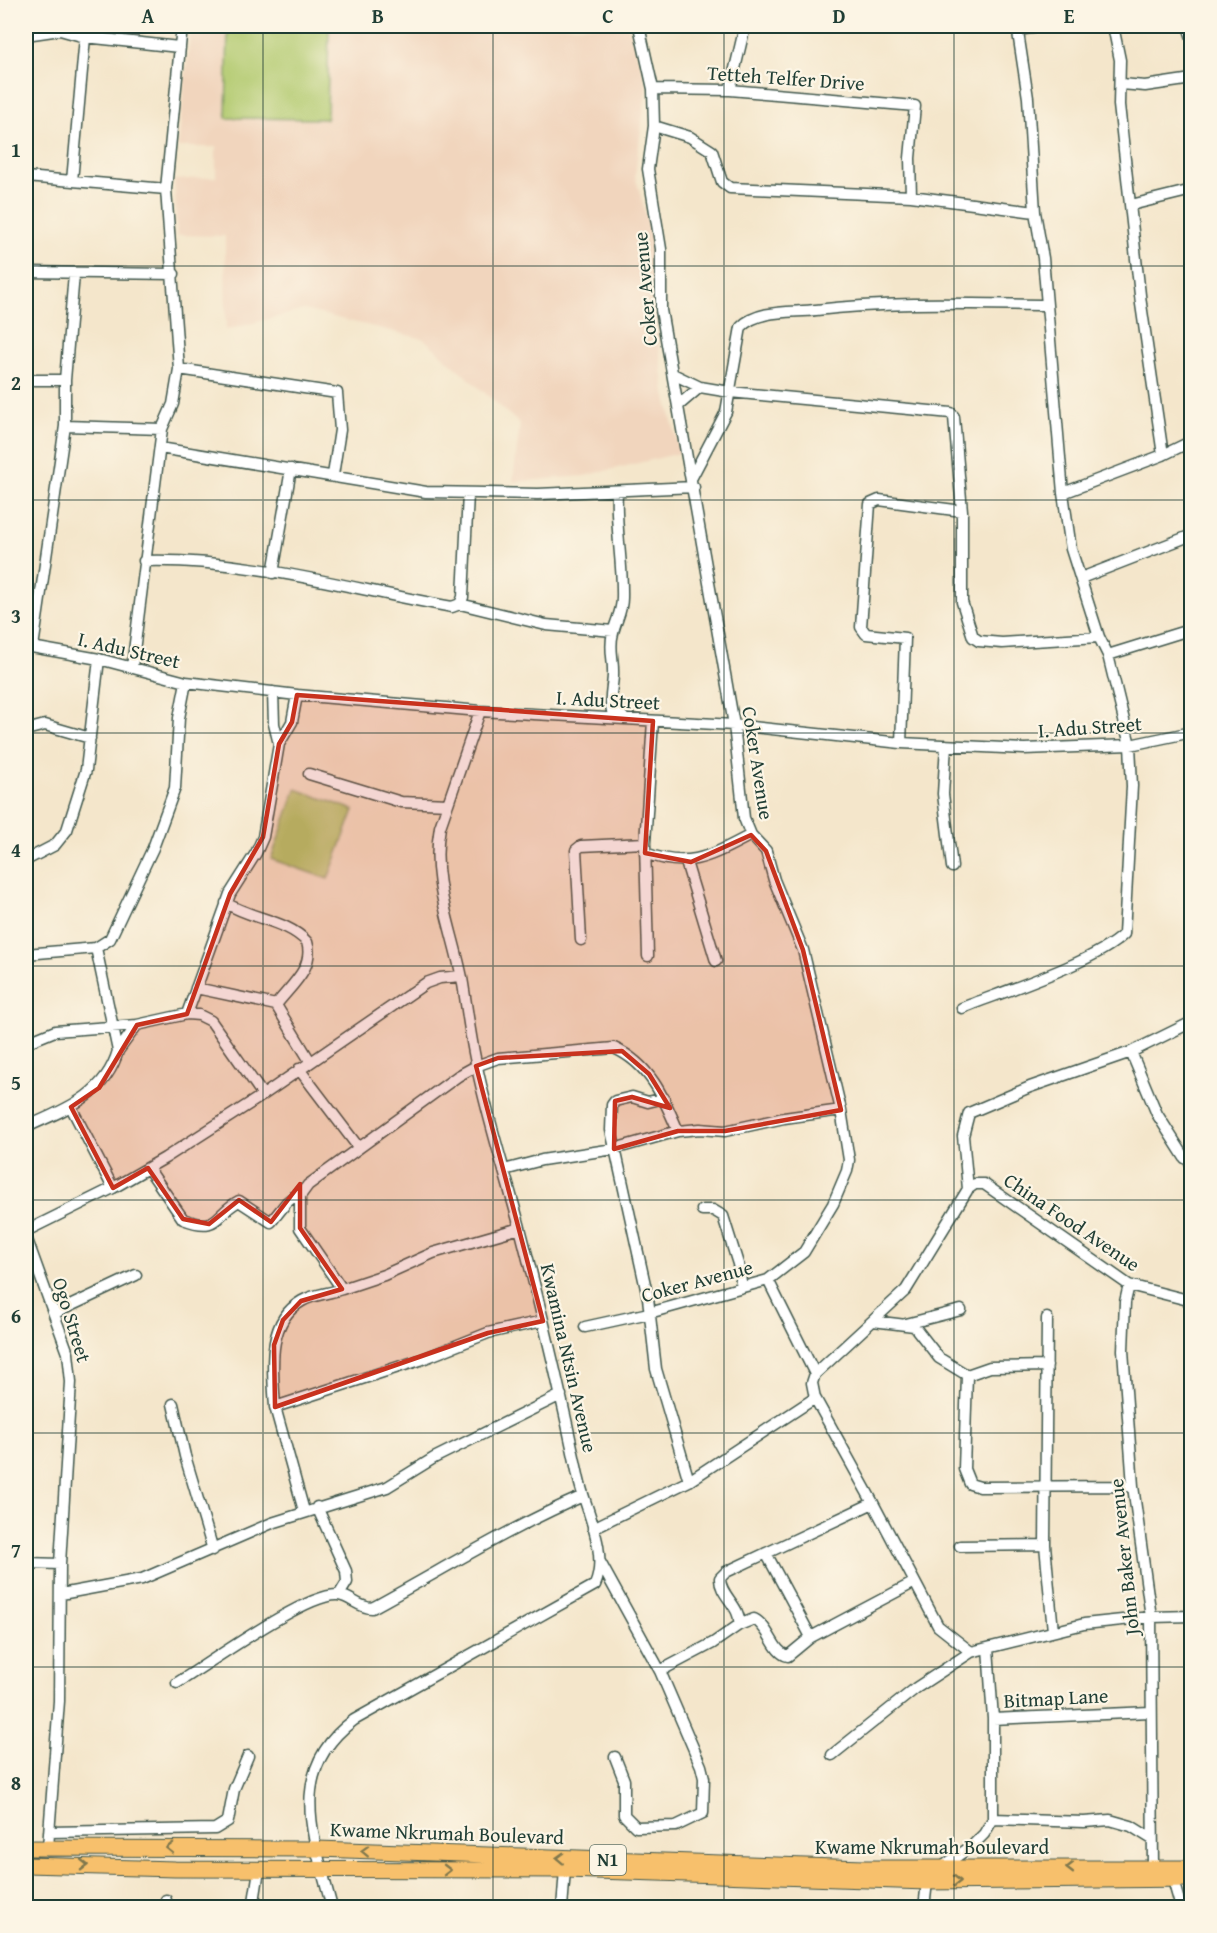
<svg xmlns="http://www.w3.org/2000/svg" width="1217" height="1933" font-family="'Gentium Book Plus',serif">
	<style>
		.built { fill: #f1d5bd }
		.pitch { fill: #b2ca6f; stroke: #688452; stroke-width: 1.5 }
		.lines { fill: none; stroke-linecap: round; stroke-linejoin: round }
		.minor-casing { stroke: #3f564b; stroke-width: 13 }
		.highway-casing { stroke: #3f564b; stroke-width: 17 }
		.minor { stroke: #fff; stroke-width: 10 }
		.highway { stroke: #f7c06c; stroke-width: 15 }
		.oneway { stroke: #80784d }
		.marked { fill: #c8321e; fill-opacity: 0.2; stroke: #c8321e; stroke-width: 4.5; stroke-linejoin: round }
		.grid { fill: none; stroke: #1f3d34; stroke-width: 1.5; stroke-opacity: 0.55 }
		.labels { text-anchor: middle; stroke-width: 4.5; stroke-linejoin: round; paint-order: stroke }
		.shield { fill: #fcf5e5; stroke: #617469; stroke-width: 1.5 }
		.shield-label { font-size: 18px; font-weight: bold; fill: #1f3d34 }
		.street-label { font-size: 20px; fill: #1f3d34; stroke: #fcf5e5 }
		.neatline { fill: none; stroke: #1f3d34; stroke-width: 2 }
		.grid-label { font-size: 20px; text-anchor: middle; font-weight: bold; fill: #1f3d34 }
	</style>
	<rect width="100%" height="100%" fill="#fcf5e5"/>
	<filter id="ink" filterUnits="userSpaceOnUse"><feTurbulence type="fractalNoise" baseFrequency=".0167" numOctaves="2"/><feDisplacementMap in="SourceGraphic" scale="12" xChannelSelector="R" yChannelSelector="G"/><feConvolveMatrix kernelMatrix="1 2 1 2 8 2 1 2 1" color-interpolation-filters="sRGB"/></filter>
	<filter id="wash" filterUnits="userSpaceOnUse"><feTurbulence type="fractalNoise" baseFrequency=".008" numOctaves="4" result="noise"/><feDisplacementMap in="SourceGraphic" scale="24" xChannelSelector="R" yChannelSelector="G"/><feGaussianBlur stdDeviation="1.35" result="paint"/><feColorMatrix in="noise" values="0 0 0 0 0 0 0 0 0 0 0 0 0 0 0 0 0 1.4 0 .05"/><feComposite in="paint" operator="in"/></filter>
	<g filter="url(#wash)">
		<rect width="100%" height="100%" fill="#f4e6cb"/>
		<path class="built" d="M191,26H628L647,85L635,175L655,250L653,300L665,394L680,453L584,476L513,482L520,424L424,339L304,310L226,330L225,236L177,235L174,180L216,177V147H178Z"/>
		<path class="pitch" d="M228,26H329L327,119L226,118Z
			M296,789L354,810L328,879L271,859Z"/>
	</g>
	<g filter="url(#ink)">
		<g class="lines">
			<g class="minor-casing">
				<path id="minor" d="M1008,26L1017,30L1047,26
					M1017,26L1028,98L1035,212L1043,258L1063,493L1071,549L1099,637L1108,655
					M1113,26L1120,60L1119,105L1141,304L1163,455
					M1188,26L1192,38
					M26,35L60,30L85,37L179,47
					M1121,84L1145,86L1192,79
					M653,89L730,90L915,106L910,158L911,196L1035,212
					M730,90L745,26
					M654,126L690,137L712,151L722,182L730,188L911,196
					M26,177L166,189
					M72,181L85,37
					M1131,205L1192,190
					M26,272L174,274
					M179,369L337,393L340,430L333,475
					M673,374L700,387L730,392L951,413L954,417L962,511V602L973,637L979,641L1002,643L1099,637
					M26,380H65L74,274
					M679,405L700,387
					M65,426V380
					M160,448L426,492L538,494L694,487
					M692,477L726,412L741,327C759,309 792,313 816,310C892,301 968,304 1046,305
					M617,491C615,527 623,562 622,598C622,612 616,620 613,633C609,646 613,657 613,670C614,684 608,696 612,711L623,717
					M1063,493L1163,455L1192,441
					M144,561C247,558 351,589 452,607L460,604L463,597L468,494
					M273,573L291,469
					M1081,578L1192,535
					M460,604L546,625L613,631
					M26,646L99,659L186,682L297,695L480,711L734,725L901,743L1024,749L1130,745L1192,732
					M33,647L65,426L162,429
					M132,667L162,429L173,404L179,369L166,189L182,26
					M26,730L45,725L90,738
					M901,743L905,638L866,634L861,627L870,504L879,500L962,511
					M279,744L292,722L297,695
					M946,745L943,794L952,867
					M309,774L401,802L448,804
					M645,853C690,870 712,855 751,835
					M26,860L55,845L67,830L86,770L99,659
					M686,862L716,961
					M226,903C251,919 287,920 307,942C315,968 290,986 276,1005
					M581,940L576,850L581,846L645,843
					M26,954L96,948L110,939L153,848L175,788L179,718L186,682
					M648,956L645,843L653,721
					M196,988L276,1005L310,1061
					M962,1008C1002,992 1096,962 1124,934L1132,786L1130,745L1108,655L1192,629
					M187,1014L199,1015L211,1021L263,1095
					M1192,1022L1131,1052L1157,1114L1185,1158L1192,1163
					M26,1043L55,1031L137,1025L187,1014L230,894L256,853L263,837L279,744L274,724L273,692
					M118,1051L137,1025
					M299,1069L359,1148
					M664,1098L648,1102L632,1097L615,1101L612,1105L611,1130L648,1298L656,1369L689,1481
					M71,1107L113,1188
					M26,1127C64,1110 105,1096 118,1051L96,948
					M148,1168L183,1219C220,1233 214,1214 239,1201L271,1222L287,1202L302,1190
					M504,1170L542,1160L614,1149L678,1131L700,1129L725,1131L784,1118L841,1110
					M968,1189L975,1184H984L1129,1285L1192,1301
					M702,1210H713L723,1216L738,1264L742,1287
					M520,1228L433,1253L384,1275L342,1289L300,1228V1196L308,1185L458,1076L476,1066L498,1058L614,1048C650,1064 664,1098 678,1131
					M26,1231L113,1188L165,1158L263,1095L426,983L440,978L461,976
					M26,1237L68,1353L71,1382L60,1564L59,1701L48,1847
					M768,1280L815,1374
					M1129,1285L1125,1302L1123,1350L1133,1486L1151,1617L1153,1868
					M55,1313L136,1275
					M1047,1318L1045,1545L1053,1631
					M873,1321L914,1326L939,1358L967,1375L990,1367L1047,1366
					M906,1324L961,1310
					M585,1327L649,1313L768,1280L804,1252L833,1204L847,1171L849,1160L841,1110L803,950L774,880L766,851L751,835L744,818L734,725L661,310V249L648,169L654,126L653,89L639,26
					M967,1375L964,1469L970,1484L980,1487L1133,1486
					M173,1404L185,1456L213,1550
					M275,1407C273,1372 265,1322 302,1301C314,1294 328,1294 342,1289
					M873,1503L938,1626L971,1652
					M317,1507L346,1571L347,1582L339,1595
					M304,1511L275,1407L420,1360L488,1333L543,1321
					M593,1528L689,1481L815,1398L812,1383L815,1374L906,1290L968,1189L963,1136L969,1113L1030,1087L1131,1052
					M960,1546L1045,1545
					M766,1553L811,1637
					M600,1562L660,1671L701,1766L704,1778L703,1813L676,1826L636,1827L624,1815V1780L615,1757
					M26,1563L60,1564
					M61,1594L142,1579L272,1523L387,1487L434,1458L561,1395
					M739,1625L754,1619C770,1627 773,1653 788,1656L811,1637L913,1583
					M660,1671L713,1643L739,1625C742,1607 719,1595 720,1578L726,1572L873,1503L815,1398
					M177,1683C207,1665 307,1592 338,1595C350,1596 359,1608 372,1608C442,1570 509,1528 583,1496
					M993,1719L1150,1712
					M832,1755L916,1688L971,1652L1084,1624L1151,1617L1192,1616
					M993,1819L1084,1822L1110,1820L1131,1826L1152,1839
					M49,1832L215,1829L228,1821L234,1789L248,1756
					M942,1867L973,1845L984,1834L993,1819V1719L988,1648
					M1173,1880L1181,1908
					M166,1900L167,1908
					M253,1908L259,1870
					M332,1908C314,1838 285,1771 354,1720L595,1585C609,1553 586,1511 579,1480C561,1394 541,1309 519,1224C505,1172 488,1120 477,1067C470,1037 467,1007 462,978C452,927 430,879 440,827L480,711
					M562,1908L565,1870
					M924,1908L927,1882"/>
			</g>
			<g class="highway-casing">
				<path id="highway" d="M26,1848L318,1849L864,1868H1192
					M26,1865L175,1869L565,1870L927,1882L1192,1879"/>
			</g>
			<use href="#minor" class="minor"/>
			<use href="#highway" class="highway"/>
		</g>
		<defs><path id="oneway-chevron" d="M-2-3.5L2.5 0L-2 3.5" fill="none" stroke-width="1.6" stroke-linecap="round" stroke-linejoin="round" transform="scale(1.5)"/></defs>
		<g class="oneway">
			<use href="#oneway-chevron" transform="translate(170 1848) rotate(-179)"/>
			<use href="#oneway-chevron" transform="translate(365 1851) rotate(-178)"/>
			<use href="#oneway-chevron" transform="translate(560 1858) rotate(-178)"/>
			<use href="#oneway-chevron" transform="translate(84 1865) rotate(1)"/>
			<use href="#oneway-chevron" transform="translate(1070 1868) rotate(180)"/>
			<use href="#oneway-chevron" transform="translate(447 1870)"/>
			<use href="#oneway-chevron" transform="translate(957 1881)"/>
		</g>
	</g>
	<path class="marked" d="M297,695L653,721L645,853L691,862L751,835L766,851L803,950L841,1110L725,1131H678L614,1149L615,1101L632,1097L670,1108L649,1074L622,1051L498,1058L476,1066L543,1321L488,1333L275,1407L274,1345L283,1320L301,1301L342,1289L300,1228V1184L271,1222L239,1200L209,1224L183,1219L148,1168L113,1188L71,1107L99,1088L137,1025L187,1014L230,894L263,837L279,744L292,722Z"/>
	<path class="grid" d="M263,26V1908M493,26V1908M724,26V1908M954,26V1908M26,266H1192M26,500H1192M26,733H1192M26,966H1192M26,1200H1192M26,1433H1192M26,1667H1192"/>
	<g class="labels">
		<rect class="shield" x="590" y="1845" width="36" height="30" rx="4.5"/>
		<g class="shield-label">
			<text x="608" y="1866">N1</text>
		</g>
		<g class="street-label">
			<text transform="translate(786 78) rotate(4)" y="7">Tetteh Telfer Drive</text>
			<text transform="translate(645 289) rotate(-95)" y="7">Coker Avenue</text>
			<text transform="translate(129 650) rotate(13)" y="7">I. Adu Street</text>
			<text transform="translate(608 700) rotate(3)" y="7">I. Adu Street</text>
			<text transform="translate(1090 727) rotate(-4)" y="7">I. Adu Street</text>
			<text transform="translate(758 763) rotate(81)" y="7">Coker Avenue</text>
			<text transform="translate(1072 1222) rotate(34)" y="7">China Food Avenue</text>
			<text transform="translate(697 1281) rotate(-15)" y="7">Coker Avenue</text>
			<text transform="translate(72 1320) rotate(73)" y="7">Ogo Street</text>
			<text transform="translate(569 1358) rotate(77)" y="7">Kwamina Ntsin Avenue</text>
			<text transform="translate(1124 1557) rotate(-96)" y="7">John Baker Avenue</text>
			<text transform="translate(1056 1698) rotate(-3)" y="7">Bitmap Lane</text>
			<text transform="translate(447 1833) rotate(2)" y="7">Kwame Nkrumah Boulevard</text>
			<text x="932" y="1854">Kwame Nkrumah Boulevard</text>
		</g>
	</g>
	<rect width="1217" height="1933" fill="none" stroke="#fcf5e5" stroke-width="66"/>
	<rect x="33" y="33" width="1151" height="1867" class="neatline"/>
	<g class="grid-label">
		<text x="148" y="23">A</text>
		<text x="378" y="23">B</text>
		<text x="608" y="23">C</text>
		<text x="839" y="23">D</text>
		<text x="1069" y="23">E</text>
		<text x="16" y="157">1</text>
		<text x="16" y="390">2</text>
		<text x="16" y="623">3</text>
		<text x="16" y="857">4</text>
		<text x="16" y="1090">5</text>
		<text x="16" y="1323">6</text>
		<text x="16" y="1557">7</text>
		<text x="16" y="1790">8</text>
	</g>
</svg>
